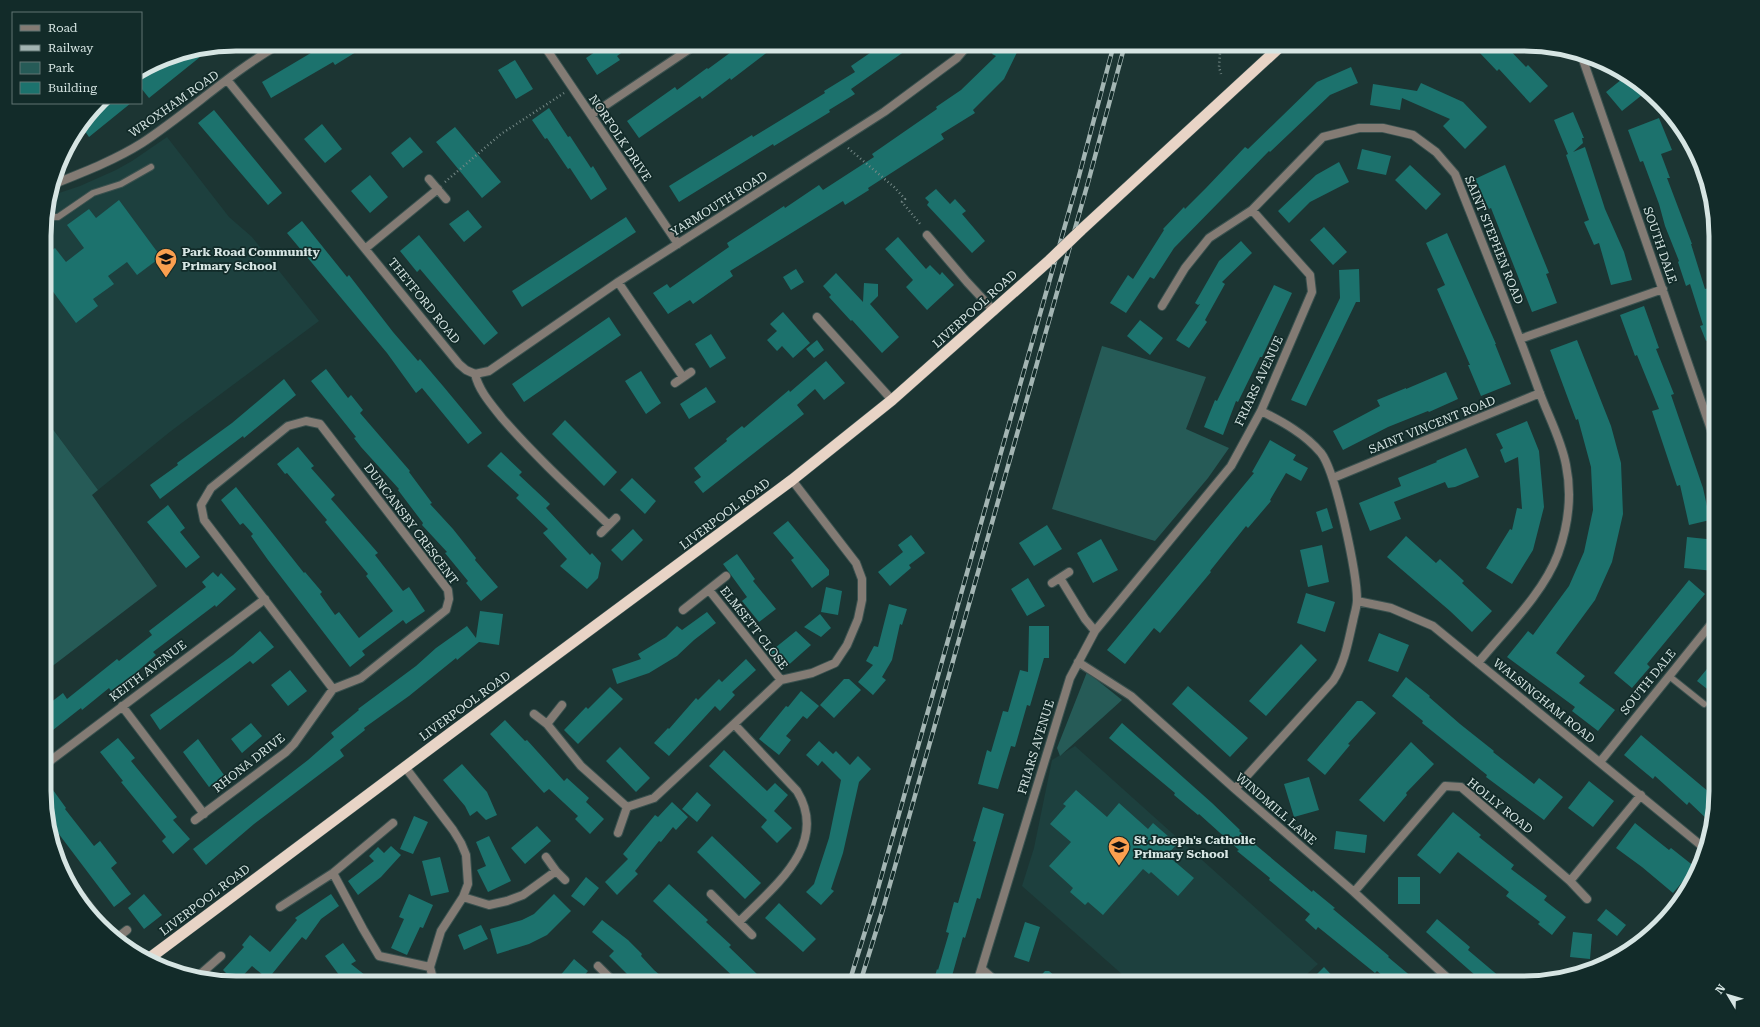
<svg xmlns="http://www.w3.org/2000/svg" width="1760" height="1027" font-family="'Roboto Serif',serif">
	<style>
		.built { fill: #1d403e }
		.green { fill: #265b57 }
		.building { fill: #1c726d }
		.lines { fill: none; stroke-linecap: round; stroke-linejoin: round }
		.service-casing { stroke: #3a514f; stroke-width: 8 }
		.minor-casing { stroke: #3a514f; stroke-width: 10 }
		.trunk-casing { stroke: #3a514f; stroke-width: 12 }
		.path { stroke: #758987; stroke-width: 2.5; stroke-dasharray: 1 3; stroke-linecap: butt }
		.service { stroke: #837b74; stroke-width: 6 }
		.minor { stroke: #837b74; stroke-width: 8 }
		.trunk { stroke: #e8d4c6; stroke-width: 11 }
		.rail-casing { stroke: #a3b5b3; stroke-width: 4.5 }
		.rail { stroke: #122b29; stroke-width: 3; stroke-dasharray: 9; stroke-linecap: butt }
		.trunk-bridge-casing { stroke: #3a514f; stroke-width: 12; stroke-linecap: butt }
		.trunk-bridge { stroke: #e8d4c6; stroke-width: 11 }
		.labels { text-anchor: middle; stroke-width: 3.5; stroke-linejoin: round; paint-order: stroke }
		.street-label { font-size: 12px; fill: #d6e5e3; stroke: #122b29 }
		.poi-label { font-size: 12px; font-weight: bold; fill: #d6e5e3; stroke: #122b29; text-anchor: start }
		.rim { fill: none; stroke: #d6e5e3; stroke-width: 5 }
	</style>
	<rect width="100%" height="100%" fill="#1c3533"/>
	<path class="built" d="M167,137L229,217L252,237L319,321L171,431L98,490L46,420V211L50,196L80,186L116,170L132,161Z
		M1075,746L1318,964L1297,983H1132L1022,886L1034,848L1052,760Z"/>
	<path class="green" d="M1102,346L1206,377L1186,429L1229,448L1208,478L1155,541L1052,509Z
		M46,420L98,490L92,495L157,586L46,671Z
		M1087,672L1122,700L1060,756L1057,748Z"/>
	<path class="building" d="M326,44H369L335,65L333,62L271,98L262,82Z
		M607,44H634L617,56L620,60L597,75L586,58Z
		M742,44H778L731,80L730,78L702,99L700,96L639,138L627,121L675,87L677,90L707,68L708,69Z
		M883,44H915L851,89L855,94L829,110L830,112L774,146L773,144L679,202L669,186L752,135L753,137L825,93L824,91L855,72L851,66Z
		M997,44H1021L1004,79L973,110L975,113L941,134L944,139L868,188L869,190L845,205L843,201L730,271L733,276L693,304L690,300L668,314L653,293L667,284L670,288L729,247L727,243L784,206L785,208L819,185L823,190L874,157L872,154L937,109L936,107L961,90L996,56L992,54Z
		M1487,44H1504L1526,67L1528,65L1548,86L1530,103L1499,69L1497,71L1479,52Z
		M210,49L149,98L141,88V75L163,59Z
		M515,60L533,89L516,99L498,70Z
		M1351,67L1358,83L1330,95L1270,152L1269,151L1174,248L1154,279L1150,277L1126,313L1110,303L1128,275L1133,279L1164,230L1163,229L1184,207L1185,209L1206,188L1245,147L1248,149L1317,82Z
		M1627,75L1647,91L1622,111L1606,92Z
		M1421,83L1463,102L1487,127L1465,149L1443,126L1450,119L1402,98L1400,110L1370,105L1373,84L1417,91Z
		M101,103H131L89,137L82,127Z
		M549,108L568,137L570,136L591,168L593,166L607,189L591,200L570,168L568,169L547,138L545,139L532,120Z
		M214,110L282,193L268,205L198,123Z
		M1573,112L1584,138H1582L1583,143L1573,152L1585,147L1605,209L1624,252L1632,280L1611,285L1599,243L1594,245L1584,222L1589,220L1566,155L1568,154L1554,120Z
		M1659,118L1672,150L1661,154L1670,178H1667L1692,244H1691L1705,289L1712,287L1716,299V337L1706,341L1700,326L1703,325L1690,284L1686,286L1678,262L1679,261L1665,226L1659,204L1643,161L1640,162L1628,130Z
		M322,124L342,149L325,163L304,139Z
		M455,127L501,182L482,198L436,142Z
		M410,137L423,152L403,168L391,153Z
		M1362,149L1391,156L1386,175L1357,169Z
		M1339,162L1349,182L1310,202L1289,223L1278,211L1316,175Z
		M1410,165L1441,194L1426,210L1395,180Z
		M1505,165L1549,273L1546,274L1557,303L1532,312L1491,208L1489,209L1475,179Z
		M370,175L388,197L370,213L351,191Z
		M936,189L950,204L955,199L966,211L962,214L985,241L972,253L927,205L929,202L925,198Z
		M119,200L161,257L137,275L127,262L108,276L114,284L93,299L98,306L76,323L46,282V255L55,248L66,262L84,248L67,225L89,209L96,218Z
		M468,210L482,227L464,242L449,224Z
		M626,217L636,232L522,307L512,291Z
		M302,221L347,277L349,275L393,332L418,361L420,359L443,386L482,433L468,444L422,388L416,393L387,353L287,233Z
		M1324,227L1347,252L1333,265L1310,240Z
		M1447,233L1496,344H1495L1511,384L1481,396L1468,365H1470L1437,289L1445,285L1426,243Z
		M419,235L498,333L484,345L420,269L417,272L400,251Z
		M898,237L926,269L930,265L940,275L942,272L954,285L927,310L906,287L913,280L885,249Z
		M1241,241L1252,253L1222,282L1225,284L1205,320L1207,322L1189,348L1176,340L1200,304L1198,305L1195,303L1219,261Z
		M796,269L804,282L791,290L783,277Z
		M1359,269L1360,302H1356L1306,406L1291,400L1340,298L1339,270Z
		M836,273L863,302L864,283L878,284V296L870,304L899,337L882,353L852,320L851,321L829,297L831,295L823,286Z
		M1274,285L1292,293L1262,357H1260L1238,402L1236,401L1223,435L1204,427L1215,400L1217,401Z
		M1644,306L1659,348L1656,349L1674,394L1671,395L1703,488L1710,520L1689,525L1680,485L1677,486L1652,411L1659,409L1637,355L1635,356L1620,315Z
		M783,312L810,343L793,358L782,346L777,351L767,340L777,331L770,324Z
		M609,317L621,335L524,402L512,384Z
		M1140,320L1163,338L1150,355L1127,336Z
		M711,334L726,358L710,368L695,344Z
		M817,340L824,350L814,358L806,349Z
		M1577,340L1611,426L1621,463L1623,514L1612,562L1595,600L1556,653L1585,676L1579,683L1615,710L1598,731L1572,711L1575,707L1507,657L1528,631L1533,635L1569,586L1584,552L1593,510L1591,467L1578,419L1576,420L1550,350Z
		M826,361L845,383L824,400L815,389L797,405L804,414L703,493L694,482L701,477L694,468L727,441L726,439L742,426L744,428L789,390L790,392Z
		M326,369L348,398L351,395L363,410L360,413L410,471L409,472L432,503L430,504L453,529L476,558L475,560L498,587L481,601L466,583L468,581L445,553L447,552L422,525L423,523L398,490L399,489L361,447L354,438L356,437L311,381Z
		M641,371L661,403L646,414L625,381Z
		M1446,372L1458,399L1429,412L1428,411L1388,427L1343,450L1333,431L1380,406L1377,400L1406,388V389Z
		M284,379L296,395L244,438L243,436L160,499L150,485L178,465L177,463L232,423Z
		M706,387L716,402L689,419L680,404Z
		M565,420L617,472L604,486L552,434Z
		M1527,421L1539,451L1544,507L1533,550L1512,584L1486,568L1510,529L1512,530L1517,508L1522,509L1518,457L1505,463L1500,450L1503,448L1496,434Z
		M1270,440L1296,455L1293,460L1308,468L1301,481L1286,473L1270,500L1271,501L1248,528L1246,526L1210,571L1211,572L1160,633L1154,628L1125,664L1107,650L1254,473L1252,472Z
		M298,447L314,466L311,468L335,495L331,499L378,553L375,555L403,591L409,587L425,611L406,624L403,620L362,651L365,655L350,667L268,560L251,536L253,534L243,523L240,525L221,500L236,487L304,573L305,572L322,592L320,594L335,615L339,612L359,638L393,611L366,576L368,574L325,522L327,520L287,473L285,474L277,464Z
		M1466,448L1479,477L1455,487L1448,488L1445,482L1394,502L1401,519L1370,531L1359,503L1401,486L1398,478L1437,462L1436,461Z
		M501,452L522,472L519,475L550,504L546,508L590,555L592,553L601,563L598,578L587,589L560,566L567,559L543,533L548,529L516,498L519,495L487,466Z
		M632,478L656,501L645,514L620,490Z
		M168,505L185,528L180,532L200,557L186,568L147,522Z
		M1327,508L1333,528L1322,532L1316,512Z
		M788,521L829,570V575L812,588L791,560L794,558L773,533Z
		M1047,525L1062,549L1034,566L1019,543Z
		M633,529L643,540L622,561L611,550Z
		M911,535L925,553L909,565L911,568L890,586L878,572L903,552L898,545Z
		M1406,536L1436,563L1440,559L1464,581L1462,583L1492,611L1472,632L1450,611L1387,557Z
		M1687,537L1716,540L1714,571L1684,568Z
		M1101,539L1118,570L1093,583L1077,553Z
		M1322,545L1329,582L1308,587L1300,550Z
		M737,554L755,579L753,581L776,609L759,622L742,601L747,597L723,564Z
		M213,572L218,577L221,573L236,589L216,607L215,605L153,652L156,655L131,677L111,691L109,688L82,710L81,708L53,730L46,721V706L63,693L67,699L117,659L119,661L152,635L149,631L206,587L202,582Z
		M1028,578L1045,606L1027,616L1011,589Z
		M1689,580L1705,594L1647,664L1650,667L1632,688L1614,673Z
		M826,587L842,591L838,615L821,612Z
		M1306,593L1335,602L1325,632L1297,623Z
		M889,604L907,609L902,625L900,624L892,660L882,677L886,680L873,695L858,682L873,665L866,661L874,646L878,647Z
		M480,611L503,614L499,645L479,642L457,660L456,658L409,696L364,728L365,730L340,750L344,756L254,824L206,865L193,849L308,760L334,737L331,733L359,710L358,709L416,666L436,648L467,626L476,638Z
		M707,612L716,623L694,640L677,656L649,673L617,684L612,669L641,659L638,654L666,637L677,626L682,630Z
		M820,614L831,628L821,637L804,627Z
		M1029,626H1049V658H1044L1030,706L1027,705L1015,747L1011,746L998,789L978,784L987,750L991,752L1003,711L1008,712L1020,670L1028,672Z
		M260,631L274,647L253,664L250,661L160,730L150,715L233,655Z
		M796,631L811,645L784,669L770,652Z
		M1379,633L1409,645L1398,672L1368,661Z
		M1301,644L1317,660L1266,716L1249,701Z
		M1716,658V696L1697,681Z
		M746,659L756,670L732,692L735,695L720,711L715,706L669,756L654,743L668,728L669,729L696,698L698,700L719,679L722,682Z
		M290,670L307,691L288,706L271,685Z
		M1406,677L1430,696L1429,697L1460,724L1494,751L1493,752L1534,784L1539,778L1563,797L1544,820L1486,777L1487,775L1422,723L1423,721L1392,696Z
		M844,679H849L861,690L834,718L820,705Z
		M1188,686L1248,738L1230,757L1172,704Z
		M610,687L623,699L578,744L564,730L586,707L588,709Z
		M801,691L819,706L807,719L803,716L786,736L791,740L779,755L759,739L786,706L788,707Z
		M1357,701H1362L1376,713L1348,744L1350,745L1325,775L1307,760Z
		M505,720L525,741L527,740L564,781L567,778L589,798L586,802L604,819L590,834L575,819L578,816L549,789L544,793L490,734Z
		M251,723L262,736L242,753L231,739Z
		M1122,723L1212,803L1240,830L1239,831L1312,892L1313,890L1335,908L1333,909L1389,956L1388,957L1419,983H1391L1377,971L1375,973L1318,927L1316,930L1305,920L1310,914L1269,880L1270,878L1237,851L1239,850L1199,814L1198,815L1174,795L1175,793L1109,738Z
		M1641,735L1716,798L1710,822L1689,802L1687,805L1655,776L1653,779L1624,755Z
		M118,738L135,758L131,761L177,817L173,820L190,839L173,854L162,841L166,837L121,782L123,781L100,752Z
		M198,739L224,775L209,787L183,752Z
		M819,741L833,754L836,751L850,765L858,756L871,769L859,782L843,853L831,889L834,891L821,905L806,892L814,884L829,838L841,780L822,761L818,766L806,755Z
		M1411,742L1434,764L1406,793L1407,795L1384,822L1359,800Z
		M620,747L650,778L636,792L606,761Z
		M724,750L767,791L775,783L788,795L774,811L792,828L777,843L761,827L767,820L709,766Z
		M462,764L487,792L497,815L486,820L477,811L470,816L465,806L443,780Z
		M1309,777L1319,810L1294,817L1284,784Z
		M1589,781L1614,801L1593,827L1568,808Z
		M53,790L66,808L65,809L94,846L100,841L117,863L111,868L131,894L114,907L46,817V796Z
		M1076,790L1107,817L1119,803L1148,829L1153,823L1177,844L1167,855L1194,878L1178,896L1151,872L1149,874L1143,869L1103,915L1088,902L1085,905L1070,892L1073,888L1049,866L1071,842L1050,824L1066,806L1063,804Z
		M697,792L711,805L697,822L682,809Z
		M672,802L688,817L676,830L673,827L661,842L659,841L635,871L638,874L617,895L605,882L628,859L623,854L645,827L655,815L658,817Z
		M983,807L1004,814L989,867L980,899L977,898L965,938L963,937L950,983H933L937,969L938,970L949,933L946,932L954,902L958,903L976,842L973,841Z
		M1453,812L1481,835L1479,837L1514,865L1511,869L1547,896L1544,900L1566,917L1552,935L1538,924L1540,922L1506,896L1509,892L1458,852L1440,874L1417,855Z
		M414,816L428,822L413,854L400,849Z
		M1635,823L1669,850L1671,848L1695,867L1673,893L1642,867L1616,848Z
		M537,826L551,841L525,864L511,848Z
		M1336,831L1367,835L1365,853L1334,849Z
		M489,836L511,881L488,892L477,870L486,866L476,842Z
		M712,836L761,883L745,899L697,852Z
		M391,846L401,855L381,877L358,895L348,881L374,861L369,856L378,847L384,853Z
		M440,857L449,892L431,896L422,861Z
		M586,877L599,888L584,906L571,896Z
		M1398,877H1420V904H1398Z
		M669,884L708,920L706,922L731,945L729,947L758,975L751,983H740L653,901Z
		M144,894L162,915L144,929L128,908Z
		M331,894L339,906L321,919L306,940L302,937L268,979L252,966L236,983L223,970L244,947L242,945L250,935L270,952L297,920L295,918Z
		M409,894L433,905L423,928L420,927L407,955L391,948L404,919L399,917Z
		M554,894L571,911L547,935L529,944L497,954L490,929L522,920L534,914Z
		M779,903L816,939L803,952L765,918Z
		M1606,909L1626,925L1617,936L1597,920Z
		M1437,919L1470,947L1468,950L1507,983H1484L1426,932Z
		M602,920L628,940L642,954L641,956L654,970L669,983H630L624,977L627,974L609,956L614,951L592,932Z
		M1025,922L1040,927L1029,962L1014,957Z
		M481,925L488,939L464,950L458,935Z
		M1573,932L1592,934L1590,959L1570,957Z
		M343,943L356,961L351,964L375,983H347L342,979L325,956Z
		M574,959L588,971L578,983H554Z
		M1324,967L1339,983H1308Z
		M1045,971H1049L1063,983H1034Z"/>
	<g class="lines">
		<g class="service-casing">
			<path id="service" d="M46,217H58L93,193L121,184L151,167
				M1669,676L1704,704"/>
		</g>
		<g class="minor-casing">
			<path id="minor" d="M543,44L678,244
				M1581,54L1716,444
				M228,81L459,364L466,370L475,374C479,391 491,404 502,418C535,456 572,490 609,525
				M591,115L697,44
				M429,179L446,199
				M54,184C84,172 115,160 142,143C189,112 231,72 280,44
				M927,235L967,282L994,311
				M366,248L438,189
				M618,282L683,377
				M1162,306L1185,268L1209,238L1252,210L1323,137L1359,128H1383L1413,135L1436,152L1455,174C1483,245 1512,316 1538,388C1547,414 1561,438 1566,465C1572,494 1568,526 1558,554C1543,594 1505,630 1478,663
				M817,317L892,400
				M1520,339L1663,289
				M475,374L489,371L618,282L884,112L957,58L969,44
				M675,383L691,372
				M306,421L320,424L448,590L449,599L446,610L361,678L333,689L204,520L201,505L211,488L288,426Z
				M1333,478L1540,393
				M601,533L616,518
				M1060,578L1085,619L1095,631
				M1052,583L1069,572
				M709,590L781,680
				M1357,601L1391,608L1433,626L1703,847
				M683,610L726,576
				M1078,662L1131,696L1235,789L1354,892L1453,983
				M122,706L204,814
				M534,714L547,724L562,705
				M547,724L581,766L627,807
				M1600,762L1716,618
				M46,764L265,599
				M405,767L453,830L461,843L466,855L468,884L463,897L441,931L430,967L434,983
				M1235,789L1333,681C1345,663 1348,642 1353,621C1354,615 1357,607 1357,600C1357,574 1336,472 1321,453C1305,434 1283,422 1261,411
				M195,820L286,752L294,744L333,689
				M618,833L627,807L654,798L734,724
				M546,857L556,871L565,880
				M333,873L363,929L379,956L430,967
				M70,881L98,918
				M1570,881L1587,899
				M1354,892L1445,786L1461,787L1570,881L1641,795
				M711,894L752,935
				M463,897L489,905L507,901L523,895L556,871
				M280,907L333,873L393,823
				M739,922C773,887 830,845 797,791L734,724L781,680L812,673L835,663L847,645L858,619L862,600V579L856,563L792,480
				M118,937L127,930
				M598,966L615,983
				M982,969L998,983
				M196,978L221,956
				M977,983L1070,678L1095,631L1231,466L1261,411L1312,292L1310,275L1252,210"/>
		</g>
		<g class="trunk-casing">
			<path id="trunk" d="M1080,231L1283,44
				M147,960L452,732L792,480L892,400L1051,259"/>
		</g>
		<path class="path" d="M1213,44L1220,53L1219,67L1221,74
			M848,148L894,187L905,199L902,202L921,225
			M445,182L501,134L564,93"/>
		<use href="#service" class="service"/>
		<use href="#minor" class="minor"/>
		<use href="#trunk" class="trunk"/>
		<g class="rail-casing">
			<path id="rail" d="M849,983L873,906L1079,176L1114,44
				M860,983L883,909L1089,179L1125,44"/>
		</g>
		<use href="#rail" class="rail"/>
		<g class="trunk-bridge-casing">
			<path id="trunk-bridge" d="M1051,259L1080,231"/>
		</g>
		<use href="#trunk-bridge" class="trunk-bridge"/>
	</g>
	<defs>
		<g id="school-pin" transform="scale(1.15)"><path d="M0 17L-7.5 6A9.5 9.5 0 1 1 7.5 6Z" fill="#fa9f4f" stroke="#122b29"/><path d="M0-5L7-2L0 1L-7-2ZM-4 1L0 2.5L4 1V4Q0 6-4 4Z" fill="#111"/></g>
	</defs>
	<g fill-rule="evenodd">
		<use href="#school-pin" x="166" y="259"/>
		<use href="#school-pin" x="1119" y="847"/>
	</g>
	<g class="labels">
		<g class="street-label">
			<text transform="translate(174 104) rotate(-35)" y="4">WROXHAM ROAD</text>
			<text transform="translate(620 138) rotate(56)" y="4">NORFOLK DRIVE</text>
			<text transform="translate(719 204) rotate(-32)" y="4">YARMOUTH ROAD</text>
			<text transform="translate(1494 240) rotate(68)" y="4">SAINT STEPHEN ROAD</text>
			<text transform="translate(1660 245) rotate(71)" y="4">SOUTH DALE</text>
			<text transform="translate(424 301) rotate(51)" y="4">THETFORD ROAD</text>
			<text transform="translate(975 309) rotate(-42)" y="4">LIVERPOOL ROAD</text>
			<text transform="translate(1259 381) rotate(-65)" y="4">FRIARS AVENUE</text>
			<text transform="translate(1432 425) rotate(-22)" y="4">SAINT VINCENT ROAD</text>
			<text transform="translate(725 514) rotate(-37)" y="4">LIVERPOOL ROAD</text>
			<text transform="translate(411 524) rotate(53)" y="4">DUNCANSBY CRESCENT</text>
			<text transform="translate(754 628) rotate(52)" y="4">ELMSETT CLOSE</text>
			<text transform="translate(148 671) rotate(-37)" y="4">KEITH AVENUE</text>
			<text transform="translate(1648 682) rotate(-51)" y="4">SOUTH DALE</text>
			<text transform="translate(1544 701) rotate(39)" y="4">WALSINGHAM ROAD</text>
			<text transform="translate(465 706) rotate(-36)" y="4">LIVERPOOL ROAD</text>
			<text transform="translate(1036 747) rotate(-73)" y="4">FRIARS AVENUE</text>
			<text transform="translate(249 763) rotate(-38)" y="4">RHONA DRIVE</text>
			<text transform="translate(1500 806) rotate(39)" y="4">HOLLY ROAD</text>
			<text transform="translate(1276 809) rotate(41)" y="4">WINDMILL LANE</text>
			<text transform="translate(205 900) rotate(-37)" y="4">LIVERPOOL ROAD</text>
		</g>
		<g class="poi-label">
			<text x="182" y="256">Park Road Community<tspan x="182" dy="14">Primary School</tspan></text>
			<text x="1134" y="844">St Joseph's Catholic<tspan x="1134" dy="14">Primary School</tspan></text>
		</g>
	</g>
	<path d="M0 0H1760V1027H0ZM236 51H1524A185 185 0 0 1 1709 236V791A185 185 0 0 1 1524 976H236A185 185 0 0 1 51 791V236A185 185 0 0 1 236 51Z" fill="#122b29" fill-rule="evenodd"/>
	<path class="rim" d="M236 51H1524A185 185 0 0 1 1709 236V791A185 185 0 0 1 1524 976H236A185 185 0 0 1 51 791V236A185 185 0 0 1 236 51Z"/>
	<rect x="12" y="12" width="130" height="92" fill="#122b29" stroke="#607573"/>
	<rect x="20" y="25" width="20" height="6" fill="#837b74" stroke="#607573"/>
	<text x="48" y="32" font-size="12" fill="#d6e5e3">Road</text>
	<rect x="20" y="45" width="20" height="6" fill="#a3b5b3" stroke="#607573"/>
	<text x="48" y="52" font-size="12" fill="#d6e5e3">Railway</text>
	<rect x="20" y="62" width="20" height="12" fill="#265b57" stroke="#607573"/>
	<text x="48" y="72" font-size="12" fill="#d6e5e3">Park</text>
	<rect x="20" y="82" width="20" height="12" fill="#1c726d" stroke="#607573"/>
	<text x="48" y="92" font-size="12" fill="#d6e5e3">Building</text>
	<g transform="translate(1728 995) rotate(308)" stroke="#122b29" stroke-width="3" paint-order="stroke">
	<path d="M0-3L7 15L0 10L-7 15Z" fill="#d6e5e3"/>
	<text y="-6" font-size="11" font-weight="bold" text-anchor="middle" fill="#d6e5e3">N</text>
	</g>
</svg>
